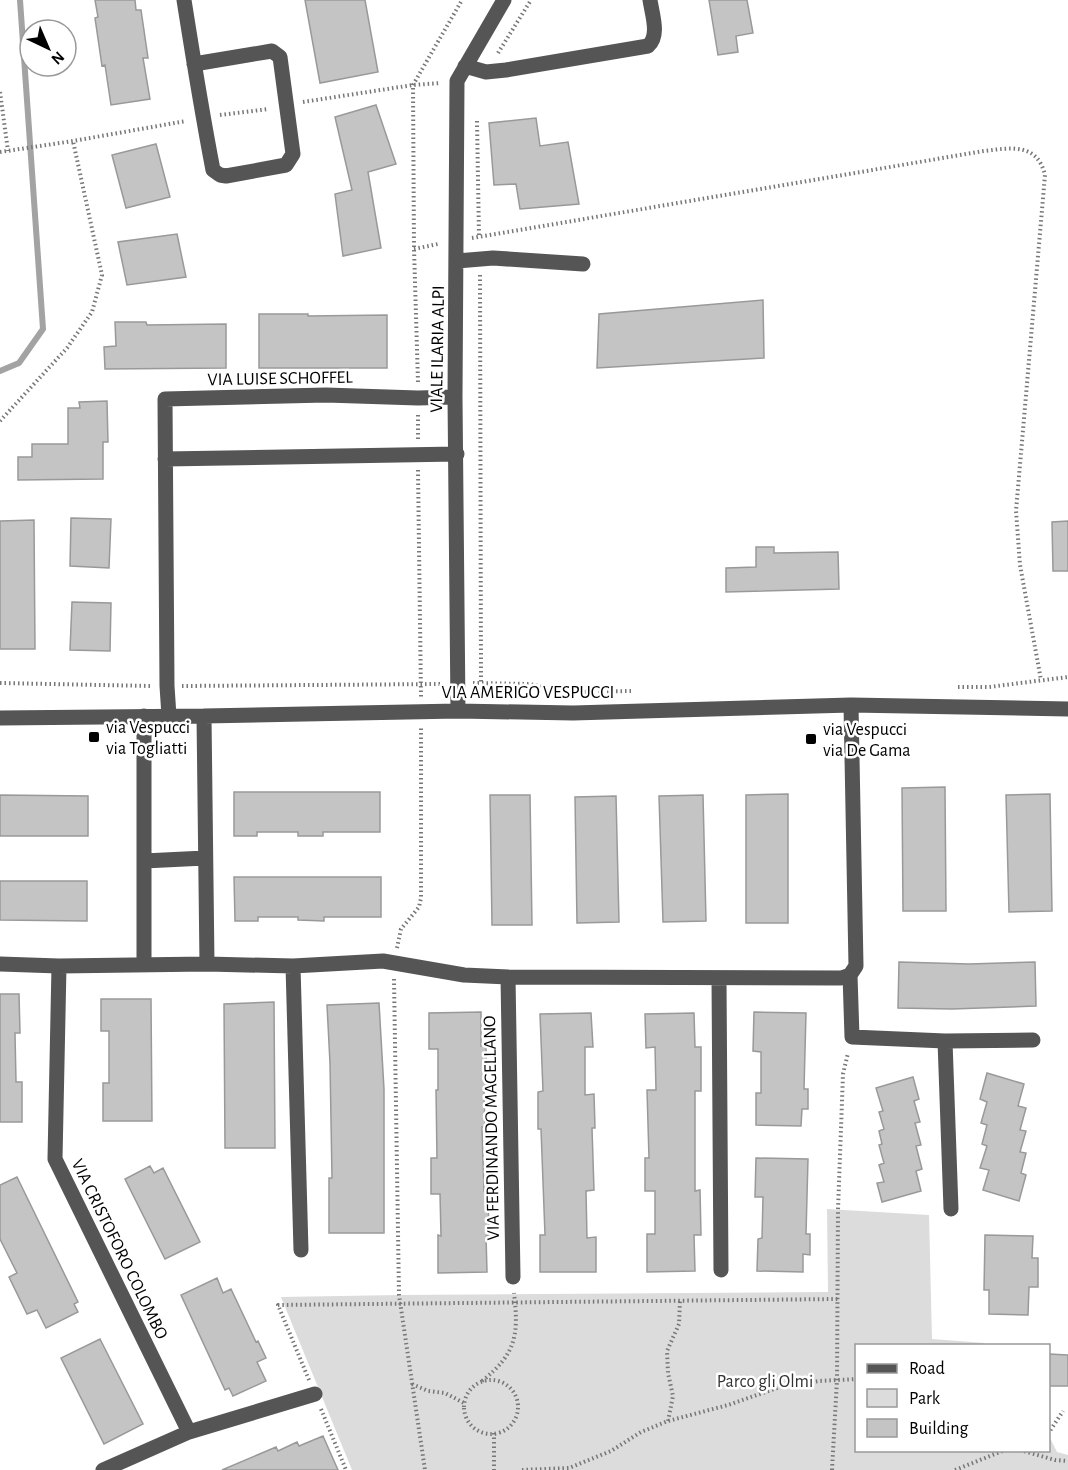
<svg xmlns="http://www.w3.org/2000/svg" width="1068" height="1470" font-family="'Alegreya Sans',sans-serif">
	<style>
		.green { fill: #dcdcdc }
		.lines { fill: none; stroke-linecap: round; stroke-linejoin: round }
		.stream { stroke: #a3a3a3; stroke-width: 6 }
		.building { fill: #c4c4c4; stroke: #999; stroke-width: 1.5 }
		.path { stroke: #777; stroke-width: 4; stroke-dasharray: 1.5 3; stroke-linecap: butt }
		.minor { stroke: #555; stroke-width: 15 }
		.poi-dot { fill: #000; stroke: #fff; stroke-width: 2 }
		.labels { text-anchor: middle; stroke-width: 5; stroke-linejoin: round; paint-order: stroke }
		.street-label { font-size: 18px; fill: #000; stroke: #fff }
		.poi-label { font-size: 18px; fill: #000; stroke: #fff; text-anchor: start }
		.park-label { font-size: 18px; fill: #333; stroke: #fff }
	</style>
	<rect width="100%" height="100%" fill="#fff"/>
	<path class="green" d="M827,1209L929,1215L932,1339L984,1343V1345L856,1346V1450H1048L1049,1436L1057,1452L1068,1455V1470H352L281,1297L399,1295L828,1292Z"/>
	<g class="lines">
		<path class="stream" d="M0,371L19,363L43,329L20,0"/>
	</g>
	<path class="building" d="M95,0H135L136,10H141L148,58H143L150,99L111,105L105,65L102,66L95,18L98,17Z
		M305,0H365L378,72L320,83Z
		M709,0H747L753,33L736,36L738,52L718,55Z
		M376,105L396,164L368,172L381,248L343,256L335,194L352,190L335,117Z
		M536,118L540,146L568,142L579,204L520,209L516,184L494,185L489,123Z
		M156,144L170,197L126,208L112,155Z
		M177,234L186,277L127,285L118,242Z
		M763,300L764,358L597,368L599,314Z
		M259,314H308V316L387,315V368H259Z
		M115,322H146L147,325L226,324V368L105,369L104,347L116,346Z
		M107,401L108,442H103V479L18,480V457H32V444H68V408H80L79,402Z
		M71,518L111,519L109,568L70,566Z
		M34,520L35,649H0V521Z
		M1068,521V571H1053L1052,522Z
		M756,547H774V553L838,552L839,589L726,592V568L756,567Z
		M72,602L111,603L110,651L70,650Z
		M945,787L946,911H903L902,788Z
		M234,792H380V832H323V836H298V832H257V836H234Z
		M788,794V923H746V795Z
		M1050,794L1052,911L1009,912L1006,795Z
		M0,795L88,796V836H0Z
		M490,795H530L532,925H492Z
		M703,795L706,921L663,922L659,796Z
		M616,796L619,922L577,923L575,797Z
		M234,877H381V917H324V921L298,920V917H258V921H235Z
		M0,881H87V921L0,920Z
		M899,962L969,964L1035,962L1036,1006L952,1009L898,1008Z
		M0,994H19L20,1033H15L16,1082H22V1122H0Z
		M101,999H151L152,1121H103V1083H109V1031H101Z
		M274,1002L275,1148H225L224,1004Z
		M379,1003L384,1089V1233H329V1178H332L330,1063L327,1005Z
		M481,1012V1046H486L487,1091H484L485,1127H482L484,1191H488L489,1236H486L487,1272L438,1273V1235L441,1236L440,1194H431V1158H437L436,1090H438V1049H429V1013Z
		M754,1012L806,1013L804,1089H808V1109H802L801,1126L756,1125V1093H761V1052L753,1051Z
		M591,1013L593,1047H585V1095L594,1094L595,1128H592L594,1190L586,1191L587,1238L596,1237V1272H540V1235H545L541,1129H538V1092L543,1091L540,1014Z
		M694,1013L695,1047H701V1091H695V1191L700,1190L701,1235H694L695,1271L647,1272V1234H655V1191H645V1158H649L647,1090H656L655,1047L646,1048L645,1014Z
		M987,1073L1024,1084L1018,1106L1026,1108L1020,1130L1026,1131L1020,1152L1026,1153L1021,1173L1026,1175L1019,1201L983,1190L989,1170L980,1168L987,1146L982,1144L987,1125L981,1123L987,1102L980,1099Z
		M913,1077L919,1099L914,1101L920,1122L915,1123L921,1145L916,1146L922,1169L916,1171L921,1191L882,1202L877,1183L884,1182L879,1165L884,1163L879,1145L882,1144L879,1131L884,1129L879,1112L883,1111L876,1088Z
		M756,1158L808,1159L806,1234H810V1255L803,1254V1272L757,1271L758,1239L762,1238L763,1197H755Z
		M150,1166L154,1173L163,1168L200,1242L165,1259L125,1179Z
		M17,1177L78,1302L74,1304L78,1312L46,1328L37,1310L27,1314L9,1277L17,1273L0,1239V1185Z
		M985,1235L1033,1236L1032,1258H1038V1287H1029L1028,1315L989,1314V1290H984Z
		M217,1278L223,1293L231,1289L256,1342L258,1341L266,1358L257,1362L266,1381L233,1396L229,1388L225,1390L181,1295Z
		M100,1339L143,1424L104,1444L61,1358Z
		M1049,1354L1068,1355V1386H1048Z
		M323,1436L338,1470H222L276,1447L278,1451L297,1442L299,1446Z"/>
	<g class="lines">
		<path class="path" d="M498,53L531,0
			M0,92L8,151
			M303,102L413,85L441,83
			M220,115L269,109
			M477,121L479,237
			M0,152L73,141L186,121
			M472,238L984,151C1010,148 1037,142 1045,175L1016,511L1020,565L1041,680
			M414,249L438,244
			M480,275L481,683
			M418,382L414,249L413,85L462,0
			M0,421L67,348L92,312L102,275L73,141
			M418,439V413
			M418,470L421,697
			M0,683L151,686
			M473,683L530,684L563,692L633,691
			M182,686L442,684
			M958,687H989L1068,677
			M397,948L401,929L419,907L421,898V728
			M394,979L399,1295L425,1470
			M309,1380L278,1305L838,1299
			M464 1407a27 27 0 1 1 54 0a27 27 0 1 1-54 0Z
			M482,1381C516,1354 519,1335 514,1293
			M412,1384L428,1391L445,1393L464,1403
			M321,1409L346,1470
			M668,1421L673,1396L668,1373L667,1351L679,1324L680,1300
			M494,1433V1470
			M1048,1434L1063,1411
			M1020,1450L1055,1460L1068,1461
			M522,1470L569,1468L611,1451L641,1432L668,1421L728,1405L783,1386L819,1381L856,1379
			M832,1470L837,1380L838,1210L843,1074L848,1053
			M955,1470L1005,1450"/>
		<path class="minor" d="M184,0C193,57 202,113 213,170L220,175L226,176L286,165L293,154L280,57L272,51L194,64
			M465,66L486,72L506,70L648,46C660,36 652,14 650,0
			M457,261L493,258L583,264
			M165,459L457,454
			M458,711L455,397L457,81L504,0
			M169,716L167,686L165,399L326,395L418,398L455,397
			M204,716L207,964
			M0,718L204,716L458,711L573,713L851,705L1068,709
			M144,861L205,858
			M0,964L59,966L207,964L293,966L383,961L464,975L508,977L841,978L850,975
			M144,964V716
			M59,966L55,1159L189,1432
			M293,966L301,1250
			M850,975L852,1037L945,1041L951,1209
			M850,975L856,966L851,705
			M508,977L513,1277
			M719,979L721,1270
			M945,1041L1033,1040
			M103,1470L189,1432L315,1394"/>
	</g>
	<g class="poi-dot">
		<rect x="88" y="731" width="12" height="12" rx="3"/>
		<rect x="805" y="733" width="12" height="12" rx="3"/>
	</g>
	<g class="labels">
		<g class="street-label">
			<text transform="translate(437 349) rotate(-89)" y="6">VIALE ILARIA ALPI</text>
			<text transform="translate(280 378) rotate(-1)" y="6">VIA LUISE SCHOFFEL</text>
			<text x="528" y="698">VIA AMERIGO VESPUCCI</text>
			<text transform="translate(491 1128) rotate(-91)" y="6">VIA FERDINANDO MAGELLANO</text>
			<text transform="translate(120 1249) rotate(64)" y="6">VIA CRISTOFORO COLOMBO</text>
		</g>
		<g class="poi-label">
			<text x="106" y="733">via Vespucci<tspan x="106" dy="21">via Togliatti</tspan></text>
			<text x="823" y="735">via Vespucci<tspan x="823" dy="21">via De Gama</tspan></text>
		</g>
		<g class="park-label">
			<text x="765" y="1387">Parco gli Olmi</text>
		</g>
	</g>
	<rect x="855" y="1344" width="195" height="108" fill="#ffffff" stroke="#999999" stroke-width="1.5"/>
	<rect x="867" y="1364" width="30" height="9" fill="#555555" stroke="#999999" stroke-width="1.5"/>
	<text x="909" y="1374" font-size="18" fill="#000000">Road</text>
	<rect x="867" y="1389" width="30" height="18" fill="#dcdcdc" stroke="#999999" stroke-width="1.5"/>
	<text x="909" y="1404" font-size="18" fill="#000000">Park</text>
	<rect x="867" y="1419" width="30" height="18" fill="#c4c4c4" stroke="#999999" stroke-width="1.5"/>
	<text x="909" y="1434" font-size="18" fill="#000000">Building</text>
	<g transform="translate(48 48) rotate(136)"><circle r="28" fill="#ffffff" stroke="#999999" stroke-width="1.5"/>
	<path d="M0-4.5L10 22L0 15L-10 22Z" fill="#000000"/>
	<text y="-9" font-size="16" font-weight="bold" text-anchor="middle" fill="#000000">N</text>
	</g>
</svg>
